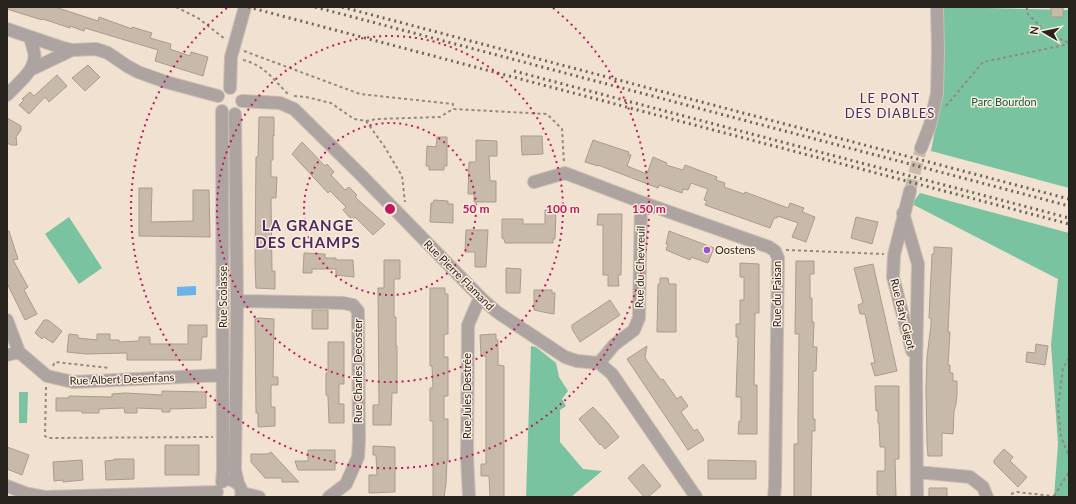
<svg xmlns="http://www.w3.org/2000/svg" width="1076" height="504" font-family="Lato,sans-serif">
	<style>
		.green { fill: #79c3a0 }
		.water { fill: #6db2ea }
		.building { fill: #c7baaa; stroke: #a99c8d }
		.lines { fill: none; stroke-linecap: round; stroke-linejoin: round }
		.minor-tunnel { stroke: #c8bbad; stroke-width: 12; stroke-dasharray: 12 6; stroke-linecap: butt }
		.minor-casing { stroke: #ccbfb1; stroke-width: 14 }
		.path { stroke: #93897e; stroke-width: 2; stroke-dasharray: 3 3; stroke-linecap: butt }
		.minor { stroke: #ada3a0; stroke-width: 12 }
		.rail { stroke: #70665e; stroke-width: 3; stroke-dasharray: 2 4; stroke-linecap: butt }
		.ring { fill: none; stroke: #c2185b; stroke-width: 2; stroke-dasharray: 2 4 }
		.poi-dot { fill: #9953c7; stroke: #fdeede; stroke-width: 1.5 }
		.labels { text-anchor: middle; stroke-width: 3; stroke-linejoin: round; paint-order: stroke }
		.park-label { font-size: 11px; fill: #145b40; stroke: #fdeede }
		.poi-label { font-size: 11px; fill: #29231e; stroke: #fdeede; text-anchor: start }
		.street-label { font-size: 11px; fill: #29231e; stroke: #fdeede }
		.quarter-label { font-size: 13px; letter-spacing: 1px; fill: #4c2a62; stroke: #fdeede }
		.district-label { font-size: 15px; font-weight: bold; letter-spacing: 1px; fill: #4c2a62; stroke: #fdeede }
		.centre { fill: #c2185b; stroke: #fdeede; stroke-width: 2 }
		.ring-label { font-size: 12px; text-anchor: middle; font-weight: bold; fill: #c2185b; stroke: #fdeede; stroke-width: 3; stroke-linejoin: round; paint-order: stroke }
	</style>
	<rect width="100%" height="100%" fill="#f0e1d1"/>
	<path class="green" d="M943,7L1069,10V188L931,151C942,102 942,57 943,7Z
		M920,193L1069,233V497H1054L1058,444L1051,344L1058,279L912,204Z
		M69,217L102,268L79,284L45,234Z
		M531,346L536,347L556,363L559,377L568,391L562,399L566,406L560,410V442L583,469L602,471L571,497H526Z
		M19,392H28L27,423H19Z"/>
	<path class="water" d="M196,286V295L177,296V287Z"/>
	<path class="building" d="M7,7H55L98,21L99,17L132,29V27L152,33L150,38L171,44L170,49L190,56L191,52L208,57L203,76L155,61L158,50L85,28L84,31L70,26V28L43,19L42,20L7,9Z
		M1051,7H1063V17H1051Z
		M88,65L100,77L85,91L72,78Z
		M57,75L67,86L49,102L45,97L29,114L19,105L24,100L22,99L30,92L34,96Z
		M259,117H274V136L273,135V160H271V177H277L276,198H271L272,271H275V289L256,288L255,263L256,157H258Z
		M7,118L21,126V130L16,137L17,145H11L7,143Z
		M521,136H542L543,154L522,155Z
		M437,137H447V166H444V170H429V166H426L427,146L436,147Z
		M476,140L497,141V156H489L490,181H496V202H474V194H468L469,162H476Z
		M593,140L629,152L628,154L631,155L627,166L647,174L653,157L667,163L666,165L683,170L685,165L717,177L716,180L725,183L724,187L744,194L745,192L788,208L790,203L804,208L802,212L815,217L806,242L792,237L798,223L778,216L777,218H774L770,228L705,205L707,201L704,200L708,189L691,183L688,190L683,189L682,193L659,185L658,188L598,165V166L585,162Z
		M302,142L325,166L327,164L334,172L331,175L345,190L349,187L357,195L355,197L385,224L373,235L355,217L352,220L343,210L346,207L330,191L328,193L292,154Z
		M139,188H152L151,222L193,221V190H209L210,237L139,236Z
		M434,200L448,201V204H453V223L430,222L431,203H433Z
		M545,210H556L555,239H553V243H505L504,239L502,238V219H523V224H545Z
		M598,214H622L621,275H618L619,286H608V275H603V225H597Z
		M856,217L878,222L872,244L851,238Z
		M466,230H488L486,267H475V252H465Z
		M7,231H9L18,259L13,260L28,287L24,290L37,314L25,320L7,283Z
		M669,231L714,248L708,263L691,257L690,260L666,250L668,244H666Z
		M934,247L952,248L948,332H950L948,365H950V373H953V381H957V393L956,404L954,411L953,434L942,433V456H928L927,444L926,390L927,357L931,325V318H929L932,254H934Z
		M304,253L325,254V258H336V260H353L354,277L336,275V269H312V273H303Z
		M384,260H400V279H394V317H396V346H397V393H392L391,425H373V405H379L378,288H384Z
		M796,261H814V274H810V298H812V322H814L813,347H817L816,371H813V419H815V431H812L811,497H794V444H798V419L799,334H795Z
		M740,263L759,264V313H755L754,385H757V434H738L739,421H741V397H736L738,337H736V324H740V300H744V277H740Z
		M873,264L897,371L875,376L871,363H875L865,314H860L858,305L863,303L854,268Z
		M506,268L521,269L520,293H506Z
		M660,278H668L669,284H676V332H657L658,284H660Z
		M430,288H445V294H448V334H444V357H448V396H444V419H448V460H447L446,484L444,497H433V421H430V388H433L432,366H430Z
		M534,290H552V293H555L554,314L548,313L534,310Z
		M610,300L620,315L580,342L572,329V325Z
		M312,310H328V329H312Z
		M259,318L274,319L273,377H278V385H271V407H275V426L258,427V413H256L255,319Z
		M44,320H48L62,331L53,343L44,337L42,339L35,333Z
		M188,325H207V337H202L201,360H127V353L86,354L67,352L69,334L78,335V338L97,340V334H110V340H119V342L139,341V337H150V344H188Z
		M496,334V340H498V365L504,366V497H490L489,476H481V464H486V356H481L480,335Z
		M328,342H344V384H339V404H344V423H329L328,396L326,395V373H328Z
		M1036,344L1048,346L1045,365L1026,362L1027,352L1035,353Z
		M647,346L645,357L647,361L661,380L663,379L677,399L681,396L688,406L681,412L694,431L697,429L704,440L688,450L627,359Z
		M875,386H899V459H895L896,497H880V495H877V471H885V447H880L879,423H878V411H876Z
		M162,391L206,392V408L170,409V412H162V409L137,408V413H125L124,408L99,409V413H82V411H56V398H69V396L112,397V394L125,393L162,395Z
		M593,407L607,422L619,437L605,449L601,444L600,445L579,419Z
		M165,445H199V475H165Z
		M373,446L395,447V492L369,493V475H377L376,455H373Z
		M7,447L29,455L22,475L7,469Z
		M1004,449L1013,457L1010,461L1027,477L1018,487L994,463V460Z
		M308,450H335V470H298L295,461H308Z
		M271,452L282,464L299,482H282V478H265L251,462V454H268Z
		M114,459H134V479L106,480L105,461L114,460Z
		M82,460L83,480L63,482V480L54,481L53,462Z
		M708,460L756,461V479H708Z
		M643,464L661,486L648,497H644L628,478Z
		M929,488H947V497H929Z"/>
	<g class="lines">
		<path class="minor-tunnel" d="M910,191L921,148"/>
		<g class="minor-casing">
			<path id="minor" d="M7,29L60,47L72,50L96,49L108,53L127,66L138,72L166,82L218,96
				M30,70L72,50
				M230,88L231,57L245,7
				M7,95C18,83 38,69 34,52C33,47 31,42 30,37
				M242,101L280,103L294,109L361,175L482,299L497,312L565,357L577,361L599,363L612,374L696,497
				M235,114L237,301L235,470L238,483
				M921,148L930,125L937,93L938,50L937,7
				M534,182L565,173L641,202L769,247L775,251L778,258L775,486L774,497
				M910,191L894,255L893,277L912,351
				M903,213L918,264L916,367L917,497
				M237,301L343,303L353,305L358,311L359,441L358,457L346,484L329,497
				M7,320L19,352
				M7,355L19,352L47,376L73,382L223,375
				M599,363L614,345L634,330L639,318L641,202
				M917,472L970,477L983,487L987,497
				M231,480C239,482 243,489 241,497
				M222,482L223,470L222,111
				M7,486L28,494L45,497L217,492
				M242,493L259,497
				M469,497L467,456L468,325L477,304L482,299"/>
		</g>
		<path class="path" d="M176,7L198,18L225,39
			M1027,7V13L1046,32L1069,43
			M244,51L360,94L453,104V109
			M243,60C264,65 273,79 288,94
			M294,96L306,97L331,103L354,119L366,121L384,146L402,176L405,202
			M946,106L983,62L1069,44
			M366,121L377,119L440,117L453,109L547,114L562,129L564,163
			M786,250L884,254
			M1069,358L1063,368L1058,408L1061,437L1069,456
			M53,366L55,362L110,368
			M46,387L45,436L48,438L213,437
			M1011,494L1017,492L1061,497
			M1054,496L1069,472"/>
		<use href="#minor" class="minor"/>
		<path class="rail" d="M248,7L1069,224
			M315,7L1069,206
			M342,7L1069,199
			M514,71L1069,218"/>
	</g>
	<g class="ring">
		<circle cx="390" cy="209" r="86"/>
		<circle cx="390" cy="209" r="173"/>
		<path d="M553 8A259 259 0 1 1 227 8"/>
	</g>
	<circle class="poi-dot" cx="707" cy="250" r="4"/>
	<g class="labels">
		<g class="park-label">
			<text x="1004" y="106">Parc Bourdon</text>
		</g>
		<g class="poi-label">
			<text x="715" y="254">Oostens</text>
		</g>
		<g class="street-label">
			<text transform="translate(640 267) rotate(-89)" y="4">Rue du Chevreuil</text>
			<text transform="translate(459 275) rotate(45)" y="4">Rue Pierre Flamand</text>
			<text transform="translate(777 294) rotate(-90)" y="4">Rue du Faisan</text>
			<text transform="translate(223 297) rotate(-90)" y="4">Rue Scolasse</text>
			<text transform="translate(903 314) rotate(76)" y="4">Rue Baty Gigot</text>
			<text transform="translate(358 371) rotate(-90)" y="4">Rue Charles Decoster</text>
			<text transform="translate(122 379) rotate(-2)" y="4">Rue Albert Desenfans</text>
			<text transform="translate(467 396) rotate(-90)" y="4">Rue Jules Destrée</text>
		</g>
		<g class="quarter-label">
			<text x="890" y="103">LE PONT<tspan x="890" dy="15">DES DIABLES</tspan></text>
		</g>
		<g class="district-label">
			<text x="308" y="231">LA GRANGE<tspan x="308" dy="17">DES CHAMPS</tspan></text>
		</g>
	</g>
	<circle cx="390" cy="209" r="6" class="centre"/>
	<g class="ring-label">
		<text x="476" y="213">50 m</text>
		<text x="563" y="213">100 m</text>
		<text x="649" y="213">150 m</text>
	</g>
	<rect width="1076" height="504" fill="none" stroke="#29231e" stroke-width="16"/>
	<g transform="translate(1044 32) rotate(279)" stroke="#fdeede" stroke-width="3" paint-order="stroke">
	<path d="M0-3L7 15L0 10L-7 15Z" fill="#29231e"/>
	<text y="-6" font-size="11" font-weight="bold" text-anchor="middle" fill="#29231e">N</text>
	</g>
</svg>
